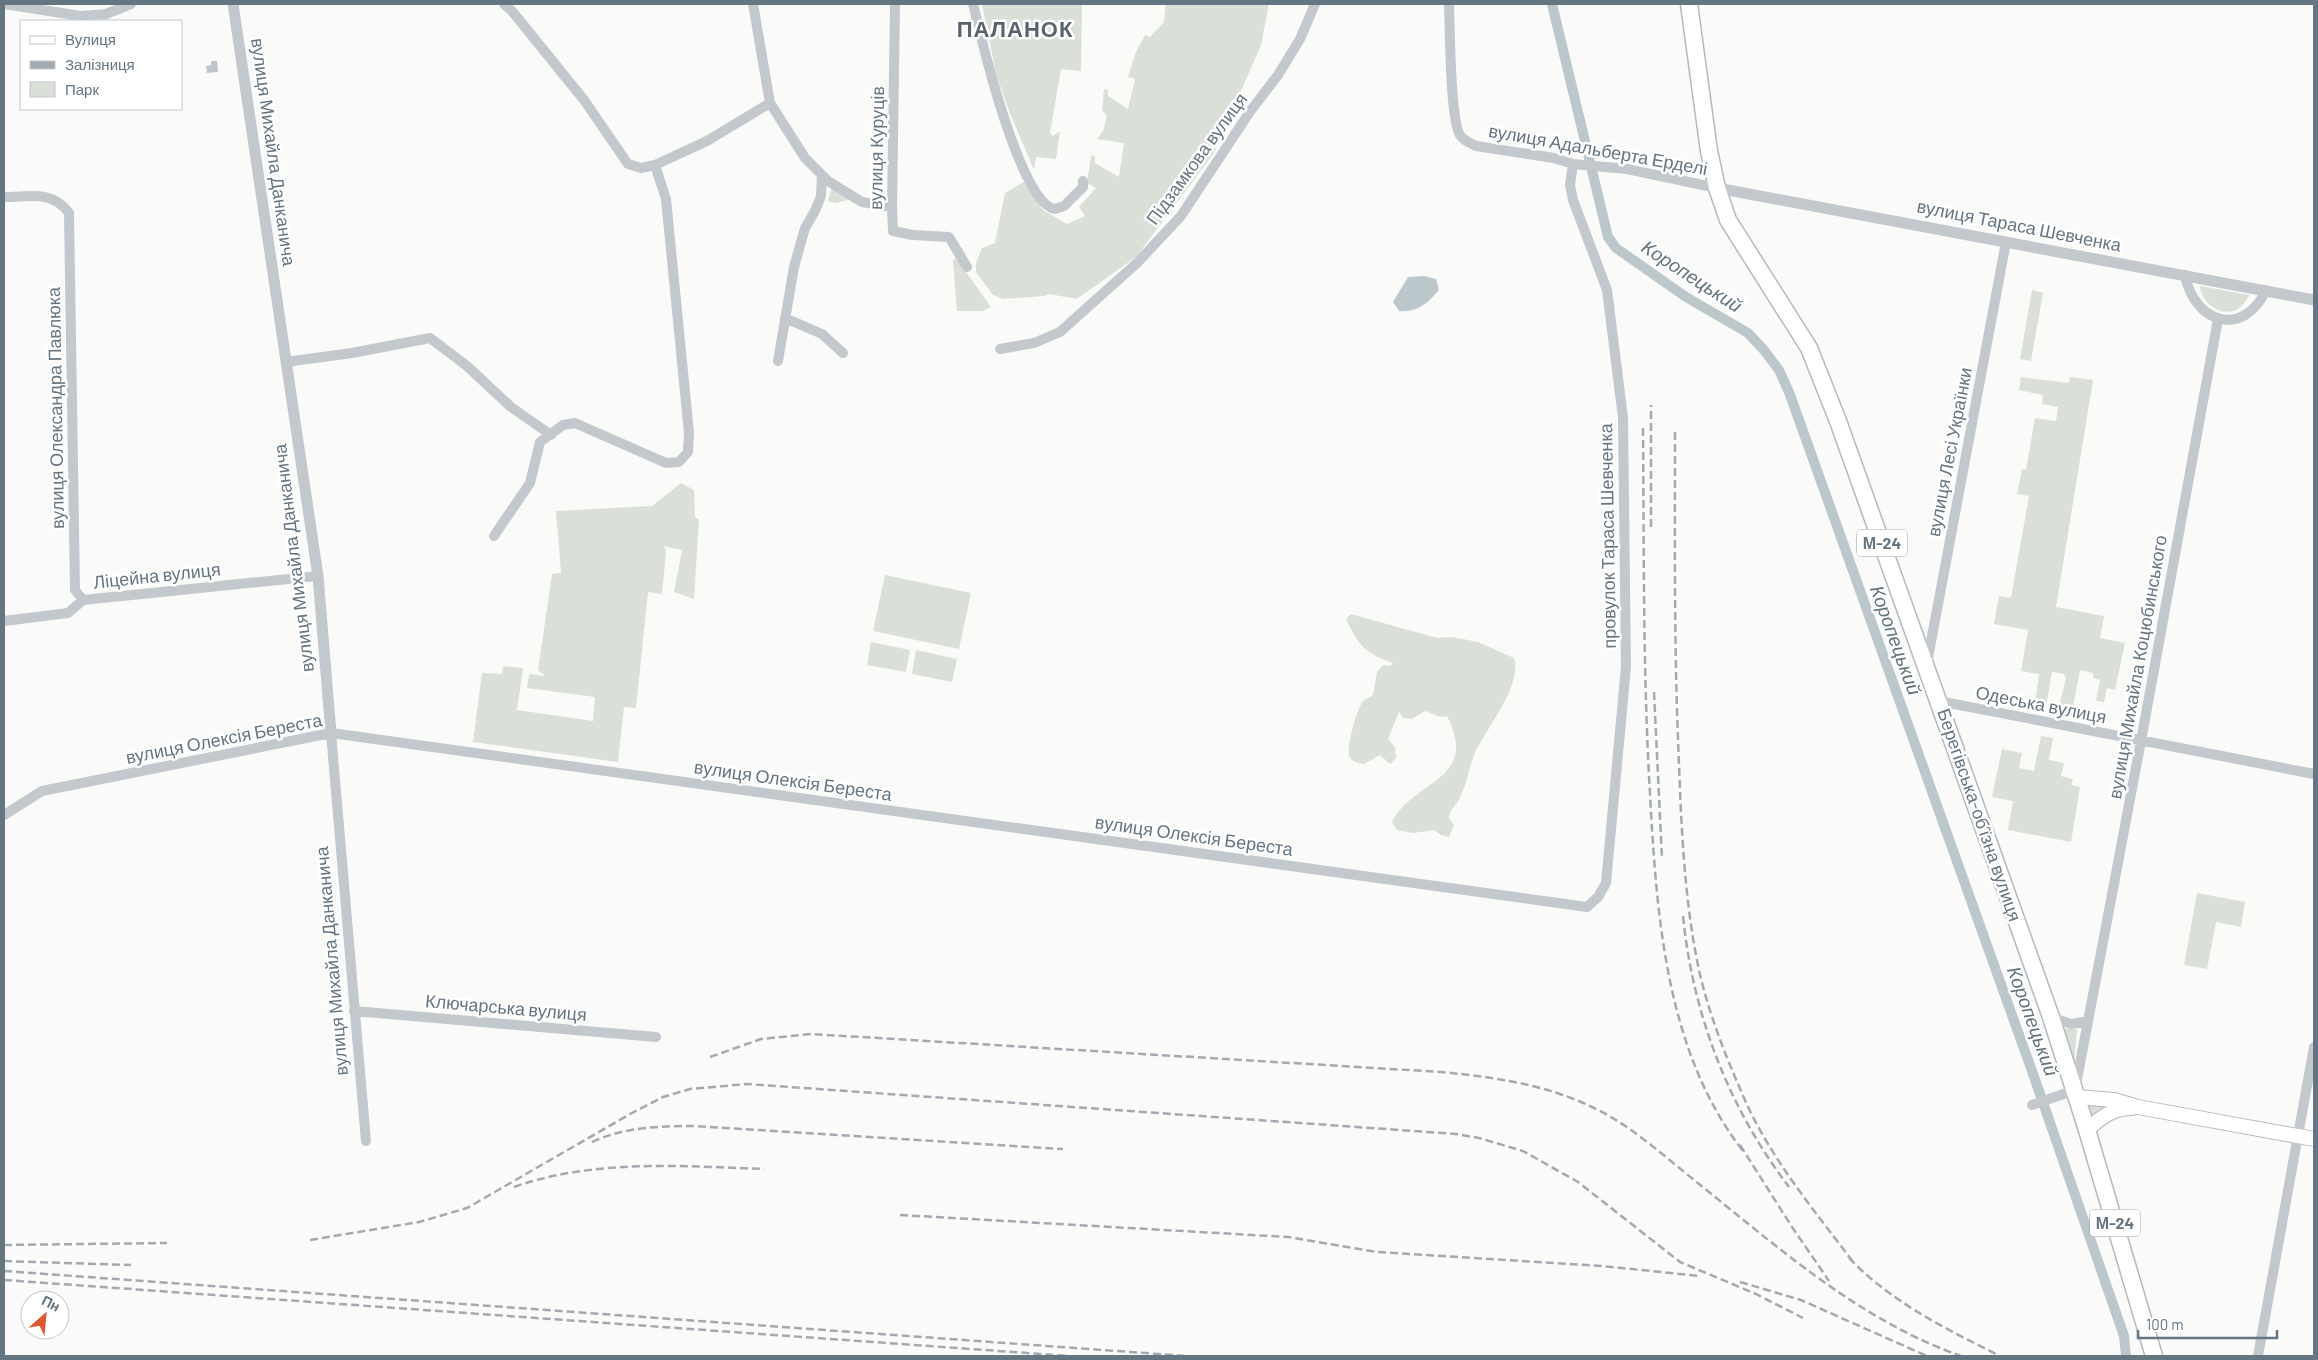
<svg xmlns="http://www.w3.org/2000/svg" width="2318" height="1360" font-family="Barlow,sans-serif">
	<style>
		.green { fill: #dadfd7 }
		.water { fill: #bbc7cb }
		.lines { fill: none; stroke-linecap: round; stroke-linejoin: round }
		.canal { stroke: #bbc7cb; stroke-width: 10 }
		.secondary-casing { stroke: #b3babf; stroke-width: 16 }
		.trunk-casing { stroke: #b4b9bd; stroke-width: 19 }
		.minor { stroke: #c3c8cc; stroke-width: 10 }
		.tertiary { stroke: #c3c8cc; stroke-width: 11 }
		.secondary { stroke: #fff; stroke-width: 14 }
		.trunk { stroke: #fff; stroke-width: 16 }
		.rail { stroke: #a2aab0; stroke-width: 2.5; stroke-dasharray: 8 4; stroke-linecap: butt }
		.labels { text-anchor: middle; stroke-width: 5; stroke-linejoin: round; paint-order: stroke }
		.shield { fill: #fff; stroke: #939fa8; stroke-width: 1 }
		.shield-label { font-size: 16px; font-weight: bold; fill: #657683 }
		.street-label { font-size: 18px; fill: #657683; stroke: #fff }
		.water-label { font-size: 19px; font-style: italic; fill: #60757c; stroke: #fff }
		.district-label { font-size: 22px; font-weight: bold; letter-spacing: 1px; fill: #57646e; stroke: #fff }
	</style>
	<rect width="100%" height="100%" fill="#fafaf8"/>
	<path class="green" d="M982,4H1082L1081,71L1061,69L1050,133L1053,136L1060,131L1056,159L1036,157L1034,170L1009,111L996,74Z
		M1166,4H1269L1261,45L1214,153L1136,257L1077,299L1049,294L1045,296L1003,299L993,295L976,272V263L982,248L995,243L1005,193L1024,182L1043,210L1067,224L1085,216L1079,207L1096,188L1087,183L1091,155L1095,156V163L1119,177L1124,143L1097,139L1103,131L1107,116L1102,110L1104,89L1108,90V96L1128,109L1135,79L1128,77L1135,54L1145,35L1150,37L1164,22Z
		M832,186L851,199L836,203L828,201Z
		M956,258L991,307L982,311H957L953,260Z
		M2200,286L2250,295C2246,300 2242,307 2236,310C2220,317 2201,302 2200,286Z
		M2032,290L2043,293L2031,361L2020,359Z
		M2021,377L2069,383L2070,377L2093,380L2056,607L2104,616L2100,638L2125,643L2115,690L2107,688L2104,702L2096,701L2100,680L2093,678V673L2080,670L2071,717L2057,715L2066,678L2064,674L2052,672L2045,712L2034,710L2039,674L2021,671L2028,630L1994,624L1999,596L2011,598L2029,496L2017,494L2022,469L2026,470L2035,418L2056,421L2058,407L2042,404L2043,395L2019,390Z
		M681,483L694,490L695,517L699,520L694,599L674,592L682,550L664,546L666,552L662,594L648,592L636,708L624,707L618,762L473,742L482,673L502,674L503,666L523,668L517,710L593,721L595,697L527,688L529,674L545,676L538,670L552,574L561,573L556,511L652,506Z
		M885,575L971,593L959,649L873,631Z
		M1351,614L1437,638L1452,637L1478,642L1514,658C1523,686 1485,729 1474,755C1469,769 1467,782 1461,795C1458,804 1450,808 1449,818L1454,825L1449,837L1441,835L1434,830L1413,833L1397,830L1392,822C1414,779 1480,781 1447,716L1440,717L1425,711L1412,719L1403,718L1399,712L1388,739L1395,747L1396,758L1390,764L1380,755L1364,764C1359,763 1353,762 1350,758C1345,749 1357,709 1363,701C1366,699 1371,697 1373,695L1377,672L1383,665L1390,666L1393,663C1366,654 1358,645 1346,619Z
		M871,642L910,650L906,672L867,665Z
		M916,650L957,659L952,682L912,674Z
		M2041,736L2053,738L2049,760L2064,763L2061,776L2073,779L2071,785L2080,787L2071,842L2008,830L2013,801L1992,797L2002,749L2022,753L2019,768L2034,771Z
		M2197,893L2245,902L2241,927L2216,922L2207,969L2184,965Z
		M2062,1029H2077L2074,1066Z
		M2091,1103L2120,1104L2098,1115L2091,1116L2086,1108Z"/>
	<path class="water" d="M211,61H217L218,72L207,73L206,66L211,65Z
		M1424,276L1436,279L1439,290C1428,303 1417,313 1399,311L1393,302L1408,277Z"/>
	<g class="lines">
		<path class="canal" d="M1552,4L1608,237L1616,248L1686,297L1748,333L1763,349L1779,370L1789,392L2032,1071L2124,1336L2126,1356"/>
		<g class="secondary-casing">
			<path id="secondary" d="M2077,1097L2114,1100L2138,1107L2314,1139
				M2087,1130C2101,1117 2113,1108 2132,1108"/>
		</g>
		<g class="trunk-casing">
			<path id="trunk" d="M1689,4L1709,151L1717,188L1728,220L1809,348L1838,421L2051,1017L2087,1130L2154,1356"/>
		</g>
		<path class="minor" d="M4,4L81,16L106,14L131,4
			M504,4L512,11L584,100L628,164L641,168L655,165L707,141L770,103
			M753,4L770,103L805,158L828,181L862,202L892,207
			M895,4L892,207L893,231L913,235L949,237L967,267
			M973,4C981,38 1020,204 1055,209L1064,206L1083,187V181
			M1449,4C1450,27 1450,120 1460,135C1464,141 1470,143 1476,146L1554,158L1573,164L1627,169L1717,188
			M4,197C30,197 52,190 69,213L75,590L83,600
			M2185,275C2194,323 2243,339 2266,290
			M785,318L822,334L843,353
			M1000,349L1034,343L1060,332L1137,263L1181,216L1249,113L1278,75L1300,39L1315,4
			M778,361L794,267L805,228L815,211L821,196L822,176
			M286,362L352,353L430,338L467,366L511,407L551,435
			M494,536L530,483L540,442L563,425L575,423L666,463L679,462L688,452L689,433L666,199L655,165
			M4,621L68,613L83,600L318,576
			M1927,663L2006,242
			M1939,701L2314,774
			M331,733L366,1141
			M4,815L42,791L331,733L1587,907L1598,897L1606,883L1626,667L1623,418L1607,290L1573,200L1570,185L1573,164
			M354,1011L656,1037
			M2051,1017L2071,1024L2088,1021
			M2032,1105L2075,1090L2141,741L2218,319
			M2258,1356L2314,1047"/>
		<path class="tertiary" d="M233,4L318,576L331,733
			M1717,188L2314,300"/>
		<use href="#secondary" class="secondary"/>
		<use href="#trunk" class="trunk"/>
		<path class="rail" d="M1643,428C1644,544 1643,660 1649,776C1656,903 1662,1047 1743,1151
			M1675,432C1675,534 1674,636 1678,739C1681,816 1683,895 1699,970C1708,1011 1724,1052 1741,1091C1767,1154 1813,1209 1854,1263
			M1651,527V405
			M1654,692L1662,859
			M1683,916C1693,1016 1729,1108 1789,1187
			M710,1057L761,1039L811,1034L1441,1072C1493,1077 1544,1084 1592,1107C1631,1125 1665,1157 1699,1184C1780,1249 1861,1321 1961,1356
			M592,1142C624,1127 660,1126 694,1126L1063,1149
			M1740,1145L1792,1227L1829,1281
			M514,1187C593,1159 682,1166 764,1169
			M900,1215L1288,1237L1377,1252L1602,1266L1700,1276
			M310,1240L419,1222L467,1208L630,1114L663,1097L690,1089L747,1084L1456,1134L1479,1138L1523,1151L1578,1182L1680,1262L1756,1294L1803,1318
			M4,1245L167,1243
			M1849,1258C1891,1302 1946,1329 2000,1356
			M4,1261L131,1265
			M4,1271L1186,1356
			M4,1280L1069,1356
			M1740,1282L1801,1300L1927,1356"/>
	</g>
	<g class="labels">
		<g class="shield">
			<rect x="1857" y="529.5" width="50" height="27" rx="4"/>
			<rect x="2090" y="1209.5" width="50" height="27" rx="4"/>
		</g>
		<g class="shield-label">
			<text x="1882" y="549">М-24</text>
			<text x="2115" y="1229">М-24</text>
		</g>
		<g class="street-label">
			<text transform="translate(877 148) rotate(-89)" y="6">вулиця Куруців</text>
			<text transform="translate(1598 150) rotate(10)" y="6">вулиця Адальберта Ерделі</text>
			<text transform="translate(273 152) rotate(82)" y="6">вулиця Михайла Данканича</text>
			<text transform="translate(1197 159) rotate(-54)" y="6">Підзамкова вулиця</text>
			<text transform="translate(2019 226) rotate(11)" y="6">вулиця Тараса Шевченка</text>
			<text transform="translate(56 408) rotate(-91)" y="6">вулиця Олександра Павлюка</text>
			<text transform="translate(1950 452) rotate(-79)" y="6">вулиця Лесі Українки</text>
			<text transform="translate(1608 536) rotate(-91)" y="6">провулок Тараса Шевченка</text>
			<text transform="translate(294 558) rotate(-97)" y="6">вулиця Михайла Данканича</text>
			<text transform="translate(157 576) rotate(-6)" y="6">Ліцейна вулиця</text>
			<text transform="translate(2138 667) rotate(-80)" y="6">вулиця Михайла Коцюбинського</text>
			<text transform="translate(2041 705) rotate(11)" y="6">Одеська вулиця</text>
			<text transform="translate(224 739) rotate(-11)" y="6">вулиця Олексія Береста</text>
			<text transform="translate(793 781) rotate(8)" y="6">вулиця Олексія Береста</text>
			<text transform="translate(1979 815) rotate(71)" y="6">Берегівська-обʼїзна вулиця</text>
			<text transform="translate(1194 836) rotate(8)" y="6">вулиця Олексія Береста</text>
			<text transform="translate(332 961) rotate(-95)" y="6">вулиця Михайла Данканича</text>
			<text transform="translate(506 1008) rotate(5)" y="6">Ключарська вулиця</text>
		</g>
		<g class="water-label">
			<text transform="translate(1692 276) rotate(33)" y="7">Коропецький</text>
			<text transform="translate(1896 640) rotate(70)" y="7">Коропецький</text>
			<text transform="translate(2033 1021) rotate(70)" y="7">Коропецький</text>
		</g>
		<g class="district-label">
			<text x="1015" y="37">ПАЛАНОК</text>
		</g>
	</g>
	<rect width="2318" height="1360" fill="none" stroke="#657683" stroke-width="10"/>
	<rect x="20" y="20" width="162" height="90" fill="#ffffff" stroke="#c1c8cd"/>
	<rect x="30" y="36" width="25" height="8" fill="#ffffff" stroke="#c1c8cd"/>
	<text x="65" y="45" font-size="15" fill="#657683">Вулиця</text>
	<rect x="30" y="61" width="25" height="8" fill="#a2aab0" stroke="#c1c8cd"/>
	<text x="65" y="70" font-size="15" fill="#657683">Залізниця</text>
	<rect x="30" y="82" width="25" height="15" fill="#dadfd7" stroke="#c1c8cd"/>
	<text x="65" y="95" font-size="15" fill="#657683">Парк</text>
	<g transform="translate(45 1315) rotate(27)"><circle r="24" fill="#ffffff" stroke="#c1c8cd"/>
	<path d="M0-4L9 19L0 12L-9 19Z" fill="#e4572e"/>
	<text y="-8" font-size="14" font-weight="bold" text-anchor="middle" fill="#657683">Пн</text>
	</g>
	<path d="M2138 1330v8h139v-8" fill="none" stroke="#657683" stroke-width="2.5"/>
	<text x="2146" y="1330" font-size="15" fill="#657683" stroke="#ffffff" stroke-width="4" paint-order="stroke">100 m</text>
</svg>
